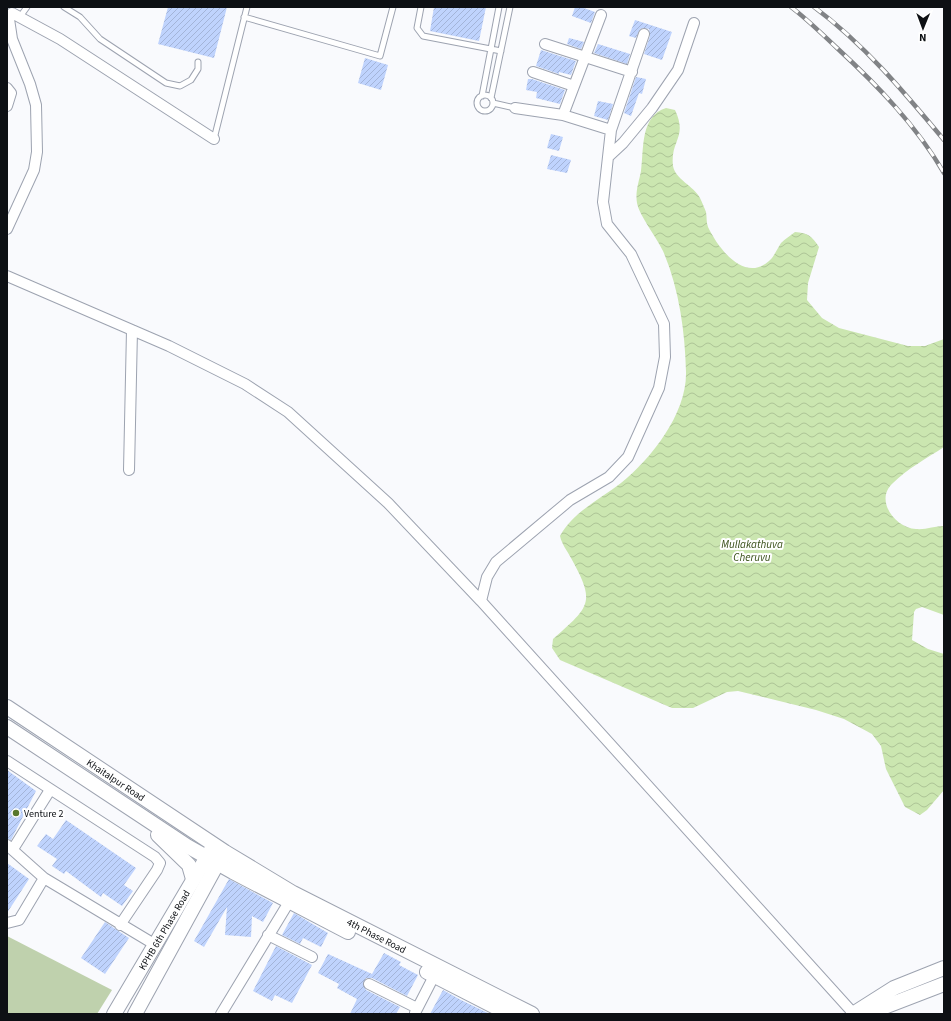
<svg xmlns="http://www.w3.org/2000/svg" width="951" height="1021" font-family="'Source Sans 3',sans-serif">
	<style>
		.grass { fill: #bfd1ad }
		.water { fill: url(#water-waves) }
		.building { fill: url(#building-hatch) }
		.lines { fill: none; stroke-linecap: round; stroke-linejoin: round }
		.lane-casing { stroke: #9da3b0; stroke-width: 7 }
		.street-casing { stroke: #9da3b0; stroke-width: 12 }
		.secondary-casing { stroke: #9da3b0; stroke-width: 16 }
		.lane { stroke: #fff; stroke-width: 5 }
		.street { stroke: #fff; stroke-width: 10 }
		.secondary { stroke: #fff; stroke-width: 14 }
		.rail-casing { stroke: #818386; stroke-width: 4.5 }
		.rail { stroke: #fff; stroke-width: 3; stroke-dasharray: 9; stroke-linecap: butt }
		.poi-dot { fill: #57772e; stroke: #fff; stroke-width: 1.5 }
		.labels { text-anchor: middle; stroke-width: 4; stroke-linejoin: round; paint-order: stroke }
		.street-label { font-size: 10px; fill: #0d1014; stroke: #fff }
		.poi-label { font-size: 10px; fill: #0d1014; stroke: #fff; text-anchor: start }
		.water-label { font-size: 11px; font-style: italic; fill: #364d16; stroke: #fff }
	</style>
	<defs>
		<pattern id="water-waves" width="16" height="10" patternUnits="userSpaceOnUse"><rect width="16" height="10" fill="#cbe6b0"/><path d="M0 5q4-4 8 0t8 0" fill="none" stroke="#adc496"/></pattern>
		<pattern id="building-hatch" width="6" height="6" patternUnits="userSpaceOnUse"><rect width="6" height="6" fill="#bfd3fd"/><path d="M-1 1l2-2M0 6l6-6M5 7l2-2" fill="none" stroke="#a3b4d8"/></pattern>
	</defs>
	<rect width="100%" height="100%" fill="#f9fafd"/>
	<path class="grass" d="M7,936L112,990L97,1014H7Z"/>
	<path class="water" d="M666,108L675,110C688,138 670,140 673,166C675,179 694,186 700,198C702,202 704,207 706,212C707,217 706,222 708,227C718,248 744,283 769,261C774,257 777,249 781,243C785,239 791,235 795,232C808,233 812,236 819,247L808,283L807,300L822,318L839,328L908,346H925L944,339V447C927,458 907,469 893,483C874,500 895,528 916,529C925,530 935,526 944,526V615L922,607L916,609L914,612L912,640L928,649L944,654V790L927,810L920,815L905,807L886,769L881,746L872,734L844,719L816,710L738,691L727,692L693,708H672L560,660L552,648L553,639C590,606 596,603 571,558C567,550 562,545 560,536C572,513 600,499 621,483C652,458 687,413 686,372C685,331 679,288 663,251C657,238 639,215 637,203C635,191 639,182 641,171C644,149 640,116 666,108Z"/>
	<path class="building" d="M168,7H227L214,58L158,44Z
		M434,7H486L479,41L430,31Z
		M575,7H581L595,12L591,23L572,16Z
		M635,20L672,32L662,60L644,54L650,36L649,29L643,28L640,29L636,38L629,36Z
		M569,38L584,42L581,49L567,44Z
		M598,44L630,54L627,64L594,53Z
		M541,50L576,61L571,75L559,72V74L536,66Z
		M365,58L388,65L381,90L358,83Z
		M636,77L646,79L642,94L639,93L631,116L624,113Z
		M528,79H532L565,90L560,104L536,98L537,92L526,90Z
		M598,101L613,104L608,120L594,116Z
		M551,134L563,137L559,151L547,148Z
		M551,155L571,160L567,173L547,169Z
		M7,770L36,791L11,840L7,839Z
		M66,820L136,868L124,885L133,891L122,906L103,893L101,897L66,871L64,874L52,866L57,859L37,846L46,834L53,839Z
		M7,863L29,879L7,913Z
		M229,879L273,903L263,922L252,916L251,937L225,935L227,907L204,947L194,941Z
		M294,913L328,933L321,947L303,938L300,944L282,935Z
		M105,922L129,938L105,974L81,958Z
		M276,946L312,965L292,1003L275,995L272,1001L253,991Z
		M384,953L401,962L399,965L418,975L407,996L372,978H366L363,984L366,990L400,1007L396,1014H350L357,999L337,988L339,984L318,973L328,954L372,974Z
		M443,990L461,1000L490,1014H430Z"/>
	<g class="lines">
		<g class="lane-casing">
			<path id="lane" d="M64,7L80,17L100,39L166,83L180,86L191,80L198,69V62
				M421,7L417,28L423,36L501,51
				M244,17L380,56L393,7
				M19,18L27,7
				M477 103a8 8 0 1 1 16 0a8 8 0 1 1-16 0Z
				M482,96L499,7
				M491,98L510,7
				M493,103L515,108
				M214,139L247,7"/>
		</g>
		<g class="street-casing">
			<path id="street" d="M601,15L563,115L611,130
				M545,44L632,72
				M533,72L574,86
				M7,88L11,93L7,106
				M515,108L563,115
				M609,156L623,143L652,108L678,70L694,23
				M7,229L34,170L37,152L36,105L30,84L12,39L9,19L12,13L60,39L214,139
				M7,276L169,346L245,384L288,412L388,503L481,601L854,1014
				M129,470L132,330
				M481,601L487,577L496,562L570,500L609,477L628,457L659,388L665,357L664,324L631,254L607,224L603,202L611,130L644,34
				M7,761L155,857L160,863L157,870L120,925
				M7,845L44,878L154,944
				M13,849L50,790
				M7,923L19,920L44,878
				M268,935L312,957
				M369,984L417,1008
				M415,1013L434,976
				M221,1014L289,902"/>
		</g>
		<g class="secondary-casing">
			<g id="secondary">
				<path id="s1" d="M7,707L225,852L293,893L532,1014"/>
				<path d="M7,727L187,846L233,872L348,932"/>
				<path d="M158,835L189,865L193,879"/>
				<path d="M427,972L509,1014"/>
				<path id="s2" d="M114,1014L211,850"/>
				<path d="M135,1014L221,857"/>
				<path d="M853,1014L894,988L944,968"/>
				<path d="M866,1014L944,984"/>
			</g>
		</g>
		<use href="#lane" class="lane"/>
		<use href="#street" class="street"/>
		<use href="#secondary" class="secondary"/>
		<g class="rail-casing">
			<path id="rail" d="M791,7C807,19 822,34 837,48C877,85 916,125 944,173
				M814,7C864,44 904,92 944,140"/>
		</g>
		<use href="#rail" class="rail"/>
	</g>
	<circle class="poi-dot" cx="16" cy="813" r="4"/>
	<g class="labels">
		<g class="street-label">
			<text dy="4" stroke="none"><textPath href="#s1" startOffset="131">Khaitalpur Road</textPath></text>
			<text dy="4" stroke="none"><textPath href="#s2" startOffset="98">KPHB 6th Phase Road</textPath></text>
			<text dy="4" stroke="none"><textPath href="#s1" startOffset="435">4th Phase Road</textPath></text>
		</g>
		<g class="poi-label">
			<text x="24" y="817">Venture 2</text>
		</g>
		<g class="water-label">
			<text x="752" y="548">Mullakathuva<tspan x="752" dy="13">Cheruvu</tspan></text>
		</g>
	</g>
	<rect width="951" height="1021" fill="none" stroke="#0d1014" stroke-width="16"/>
	<g transform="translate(923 28) rotate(181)" stroke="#ffffff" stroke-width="3" paint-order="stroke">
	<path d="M0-3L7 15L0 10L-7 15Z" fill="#0d1014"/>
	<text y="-6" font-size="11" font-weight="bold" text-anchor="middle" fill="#0d1014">N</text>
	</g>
</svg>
